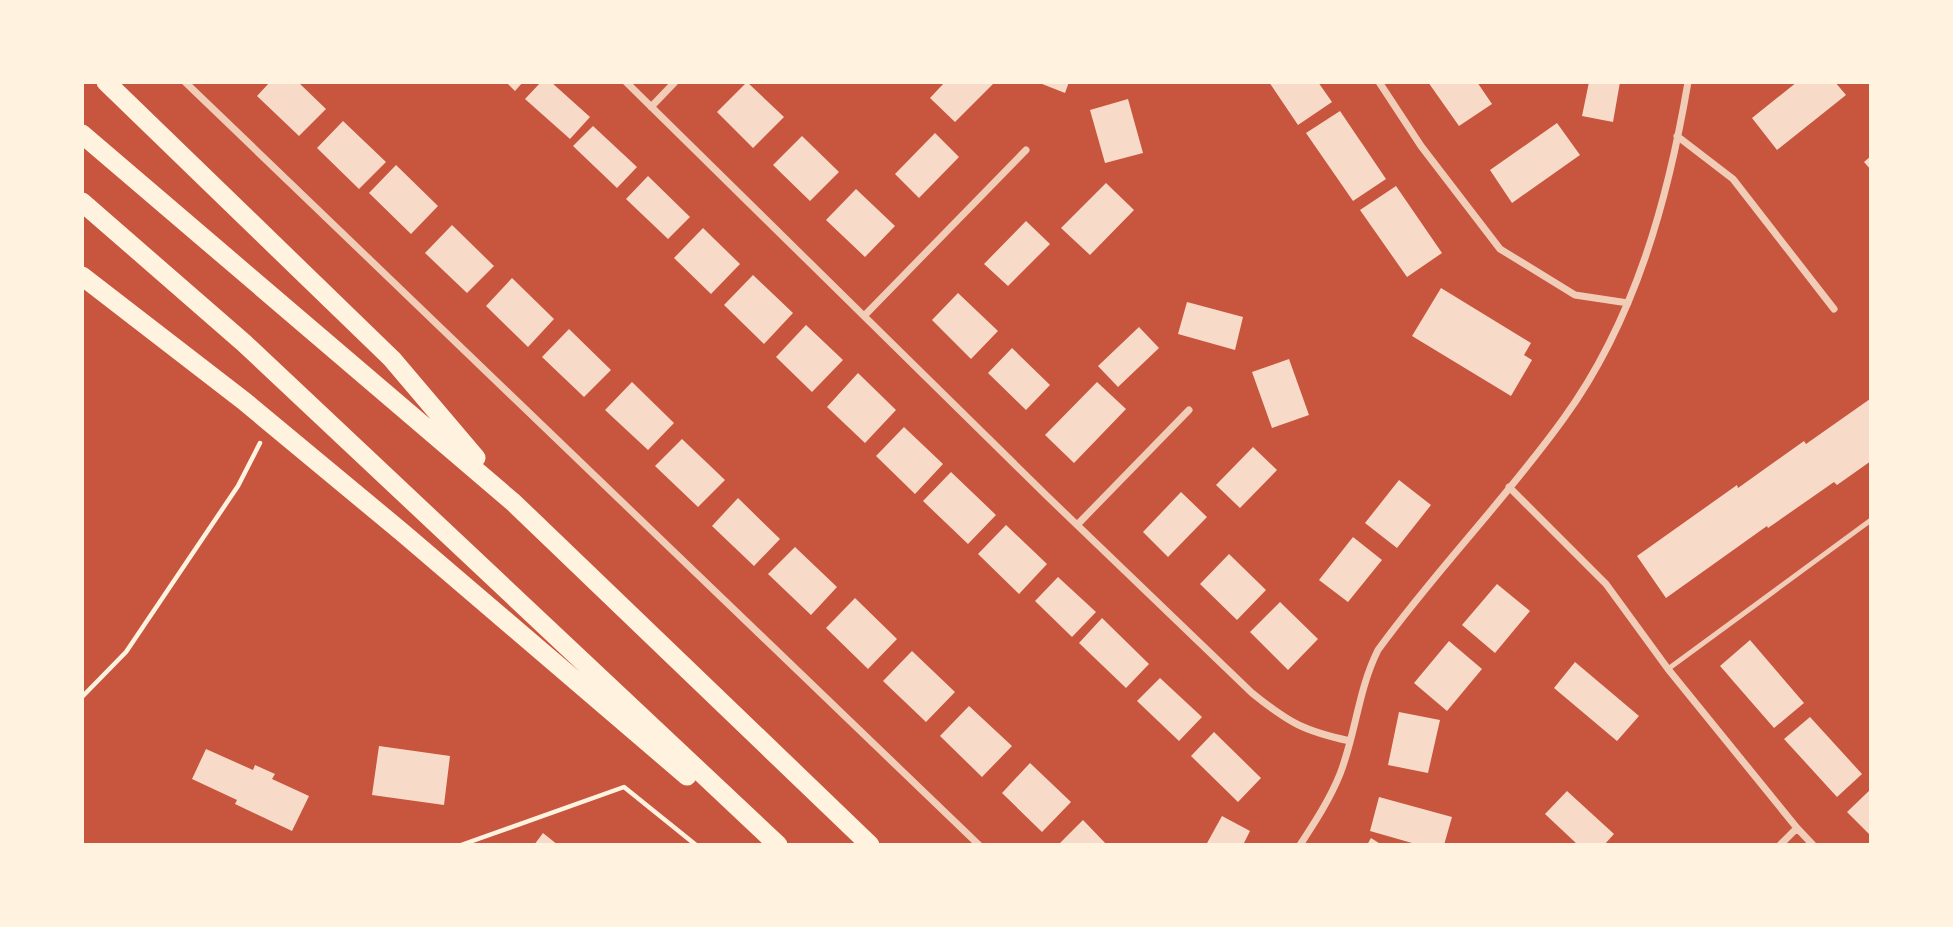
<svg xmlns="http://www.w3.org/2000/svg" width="1953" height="927" font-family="Mulish,sans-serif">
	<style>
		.building { fill: #f7dbc8 }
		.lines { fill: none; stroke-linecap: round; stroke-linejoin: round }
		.path { stroke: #fff3e0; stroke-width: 4.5 }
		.service { stroke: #f1ccb7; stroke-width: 5 }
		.minor { stroke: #f1ccb7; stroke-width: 7 }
		.trunk { stroke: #fff3e0; stroke-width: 19 }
	</style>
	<rect width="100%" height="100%" fill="#c8553d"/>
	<path class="building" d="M270,82H298L326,109L299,136L257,96Z
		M506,82H523L515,91Z
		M541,82H551L590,117L570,139L525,99Z
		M747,82L784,117L753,148L717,112Z
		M945,82H992L993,84L955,122L930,98Z
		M1037,82H1069L1065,93Z
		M1269,82H1318L1332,102L1298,125Z
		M1428,82H1477L1492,104L1459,126Z
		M1589,82H1620L1613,122L1582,116Z
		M1797,82H1835L1846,95L1777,150L1752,118Z
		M1128,99L1143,153L1105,163L1090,110Z
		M1340,111L1386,179L1353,201L1306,133Z
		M343,121L386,162L359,189L317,148Z
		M1557,123L1580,155L1512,203L1490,170Z
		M593,126L637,167L617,188L573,146Z
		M935,133L959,157L919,198L895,174Z
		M802,136L839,172L810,201L773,165Z
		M1871,156V170L1864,162Z
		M396,165L438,206L411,234L369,193Z
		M648,176L690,217L668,239L626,199Z
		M1106,183L1134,210L1090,255L1061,228Z
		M1396,186L1442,253L1407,277L1360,210Z
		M856,189L895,226L865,257L826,220Z
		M1026,221L1050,244L1008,286L984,264Z
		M452,225L494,266L467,293L425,253Z
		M703,228L740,264L711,294L674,258Z
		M753,275L793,313L764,344L724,305Z
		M512,278L554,319L528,347L486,306Z
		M1441,288L1531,343L1524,355L1532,360L1511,396L1412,336Z
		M958,293L998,331L971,359L932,320Z
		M1187,302L1243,317L1235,350L1178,334Z
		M806,325L843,360L812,392L776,357Z
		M1139,327L1159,348L1118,387L1098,366Z
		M569,329L611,370L584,397L542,357Z
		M1012,348L1050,385L1026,410L988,373Z
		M1289,359L1309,415L1272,428L1252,372Z
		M858,373L896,410L865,443L827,407Z
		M632,382L674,423L648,450L605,410Z
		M1097,382L1126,409L1074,463L1045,435Z
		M1870,399L1871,461L1837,485L1834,482L1768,528L1767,526L1666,598L1637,556L1737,485L1738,488L1804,441L1806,444Z
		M904,427L943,464L915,494L876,456Z
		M682,439L725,480L698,507L655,466Z
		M1253,447L1277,470L1240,508L1216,485Z
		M951,472L996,515L968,544L923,501Z
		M1399,480L1431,505L1397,548L1365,523Z
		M1181,492L1207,517L1168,557L1143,532Z
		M738,498L780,539L754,566L712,526Z
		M1006,525L1047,564L1019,594L978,554Z
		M1353,537L1382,560L1348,602L1319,580Z
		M795,547L837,587L811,615L768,574Z
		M1229,554L1266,590L1237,620L1200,584Z
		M1058,577L1096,612L1072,637L1035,601Z
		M1497,584L1530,611L1495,653L1462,625Z
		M855,598L897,639L868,669L826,628Z
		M1280,602L1318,639L1288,670L1250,632Z
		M1102,618L1149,664L1126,688L1079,643Z
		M1750,640L1804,703L1774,728L1720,666Z
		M1449,641L1482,669L1447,711L1414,683Z
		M912,651L955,692L926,722L883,681Z
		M1575,662L1639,716L1617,741L1554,688Z
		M1160,678L1202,717L1179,741L1137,701Z
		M969,706L1012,746L982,777L940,736Z
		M1399,712L1440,720L1428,773L1388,765Z
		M1810,717L1862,774L1837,797L1784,739Z
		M1214,732L1261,778L1238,802L1191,756Z
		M379,746L450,756L444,805L372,795Z
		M206,749L253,770L255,765L275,774L272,779L309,796L292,831L235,804L237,800L192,779Z
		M1030,763L1071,802L1042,832L1002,793Z
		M1871,789V836L1847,812Z
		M1567,791L1614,834L1604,845H1578L1545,814Z
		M1379,797L1452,817L1444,845H1419L1370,831Z
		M1222,816L1250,831L1243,845H1206Z
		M1083,820L1107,845H1058Z
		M543,833L558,845H534Z
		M1371,838L1382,845H1367Z"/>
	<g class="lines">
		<path class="path" d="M82,697L126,652L238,486L260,443
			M461,845L624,787L696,845"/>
		<path class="service" d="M1668,669L1871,520"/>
		<path class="minor" d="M185,82L979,845
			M626,82L1049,498L1252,693C1289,723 1304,731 1350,741
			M1379,82L1421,146L1500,249L1575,295L1628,303
			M651,107L675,82
			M1677,136L1733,179L1834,309
			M865,315L1026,150
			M1509,487L1606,584L1668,669L1797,828L1813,845
			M1077,525L1189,410
			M1300,845C1315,822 1330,799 1340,774C1356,733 1358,690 1378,650C1436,570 1506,499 1564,418C1635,320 1668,200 1688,82
			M1780,845L1797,828"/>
		<path class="trunk" d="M106,82L392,359L476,458
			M82,134L514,503L870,845
			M82,202L244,343L778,845
			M82,276L244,401L403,533L687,776"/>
	</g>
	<rect width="1953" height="927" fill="none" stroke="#fff3e0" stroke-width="168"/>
</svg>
